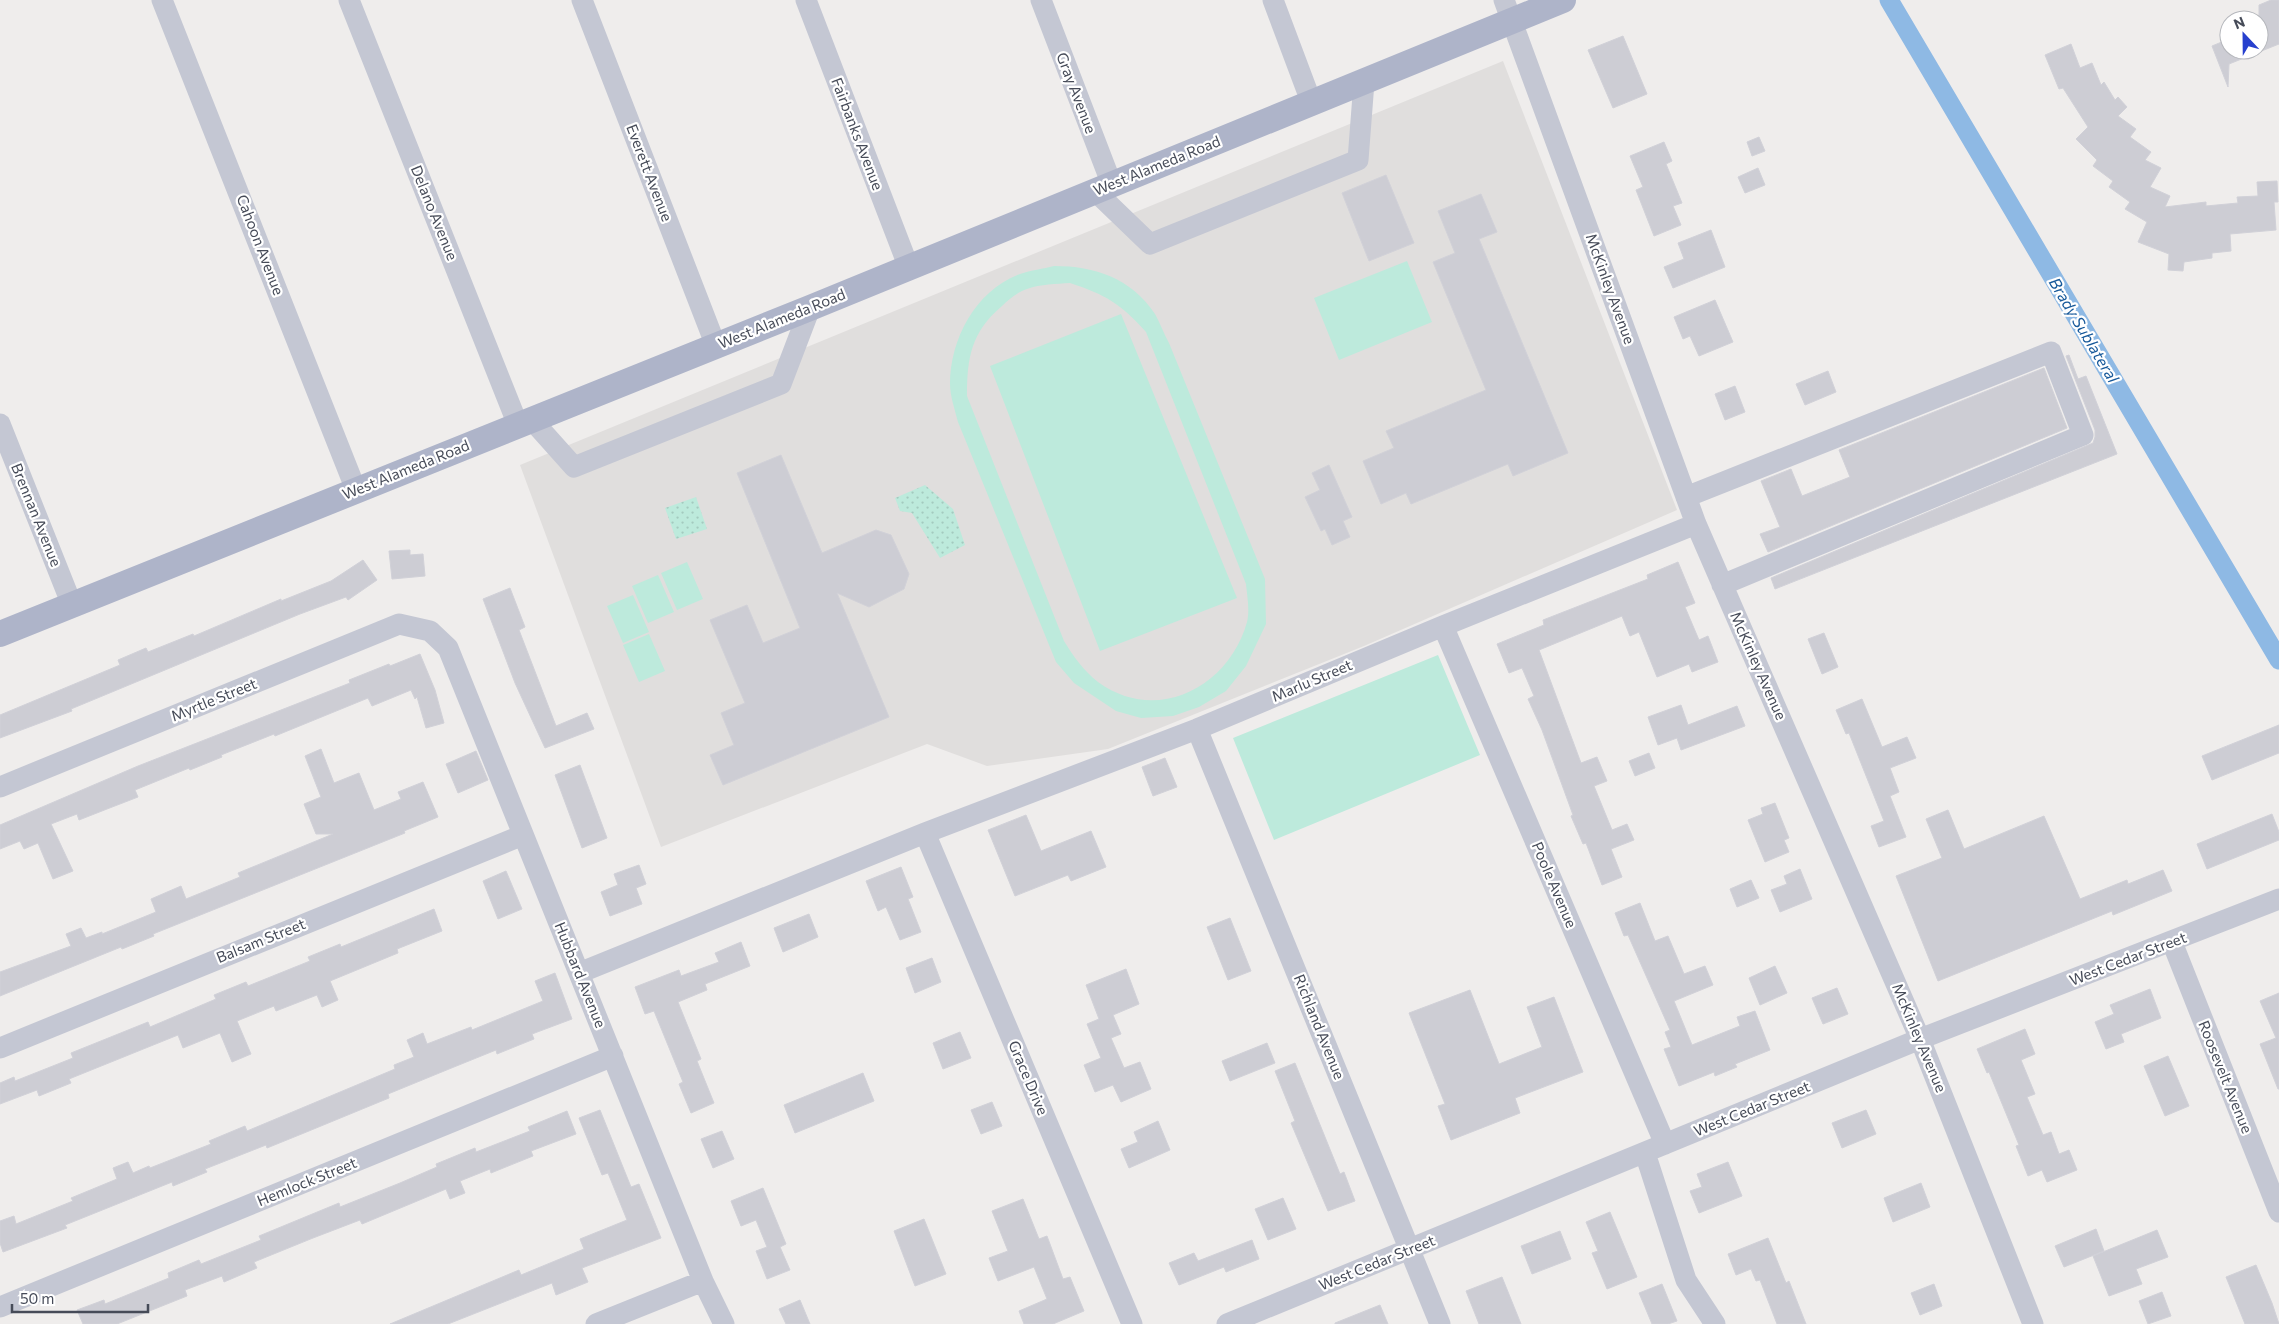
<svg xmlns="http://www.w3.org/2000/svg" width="2279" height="1324" font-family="Commissioner,sans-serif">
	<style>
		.education { fill: #e0dedd }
		.green { fill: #bdeadc; fill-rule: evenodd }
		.park { fill: url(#park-dots) }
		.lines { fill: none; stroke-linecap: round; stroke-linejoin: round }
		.canal { stroke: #8eb9e4; stroke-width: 19 }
		.building { fill: #cdcdd4; stroke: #d1d1d8 }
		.minor { stroke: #c4c7d3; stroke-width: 21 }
		.major { stroke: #aeb4c9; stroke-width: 26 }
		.labels { text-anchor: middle; stroke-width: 4.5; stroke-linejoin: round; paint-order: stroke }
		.street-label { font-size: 15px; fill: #464b58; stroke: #fff }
		.water-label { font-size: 16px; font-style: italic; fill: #17599a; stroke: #fff }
	</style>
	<defs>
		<pattern id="park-dots" width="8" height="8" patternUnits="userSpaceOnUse" patternTransform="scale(1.25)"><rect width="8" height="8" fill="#bdeadc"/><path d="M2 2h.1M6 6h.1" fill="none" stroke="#a4cabf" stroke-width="1.8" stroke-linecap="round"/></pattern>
	</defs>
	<rect width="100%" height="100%" fill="#efedec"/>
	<path class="education" d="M1503,61L1677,510L1364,646L1108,749L987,766L927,744L661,847L520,465Z"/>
	<path class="green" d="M1407,261L1432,322L1339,360L1314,298Z
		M1054,266C1095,266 1131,278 1155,314C1160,323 1164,334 1169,343L1265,579L1266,624L1246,666L1226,691L1199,707L1173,716L1141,718L1116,711L1074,683L1056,662L958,422C955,410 950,396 950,384C950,339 976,290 1020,274C1031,270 1043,269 1054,266ZM1070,283C1106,295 1120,303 1146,332L1246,584C1247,595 1250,611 1247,622C1229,687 1157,725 1098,682C1084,671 1073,656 1064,641L967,396C967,358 971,332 1002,306C1009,299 1018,292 1027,289C1041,284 1056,284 1070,283Z
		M1121,314L1237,598L1100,651L990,366Z
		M687,562L703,599L677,610L661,573Z
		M658,575L674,612L648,623L632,586Z
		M633,595L649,632L623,643L607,606Z
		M649,634L665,671L639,682L623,645Z
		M1438,655L1480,755L1274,840L1233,738Z"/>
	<path class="park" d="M925,485L953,509L965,545L940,558L912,513L900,511L895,498Z
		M696,497L707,529L676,539L665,508Z"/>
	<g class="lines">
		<path class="canal" d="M1889,0L2279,660"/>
	</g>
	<path class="building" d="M2271,0H2279V44L2229,64L2228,87L2212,46L2229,39V50H2259V5Z
		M1623,36L1647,94L1613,108L1588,50Z
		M2071,44L2080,68L2092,63L2101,85L2104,82L2115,100L2118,97L2127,107L2118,116L2136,129L2130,137L2151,152L2145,160L2161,168L2150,187L2170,196L2165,207L2206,202V206L2238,203L2237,197L2258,196L2257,182L2277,181L2278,202H2274L2276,230L2230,234L2231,251L2212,253V258L2184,262L2183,271L2168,270L2169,254L2138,242L2147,222L2125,209L2130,202L2109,187L2113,181L2093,166L2097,160L2076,139L2088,127L2063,88L2059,89L2045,55Z
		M1759,137L1765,151L1752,156L1747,142Z
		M1664,142L1672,161L1666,164L1682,203L1673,206L1681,225L1654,236L1636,190L1643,187L1630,156Z
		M1758,168L1765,185L1745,193L1738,177Z
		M1386,175L1414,243L1369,261L1342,193Z
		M1481,194L1497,232L1479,239L1568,453L1513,476L1508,464L1411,504L1406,493L1381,504L1363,461L1394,448L1386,431L1486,390L1433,262L1455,253L1438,211Z
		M1711,230L1725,267L1673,288L1664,267L1684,259L1678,243Z
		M1715,300L1733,342L1699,356L1690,336L1683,339L1674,317Z
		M2069,355L2078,379L2086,376L2117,454L1775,589L1771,578L2093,443L2095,437V430L2066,356Z
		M2044,368L2067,428L1768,552L1760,534L1780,527L1761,481L1791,469L1802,496L1850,477L1839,450Z
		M1828,371L1836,392L1805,405L1796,384Z
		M1735,386L1745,412L1725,420L1715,394Z
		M781,455L822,553L876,530L891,535L909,574L904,589L869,607L837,593L889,717L723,785L710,755L734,745L721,713L745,703L710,620L747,605L763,643L800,628L737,473Z
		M1329,465L1352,517L1343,521L1350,537L1332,545L1325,529L1321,531L1305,497L1320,490L1312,473Z
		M410,550V555L423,554L425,576L392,579L389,551Z
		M363,560L377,580L348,600L346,597L300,614L71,709L72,711L0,738V715L120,665L118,660L146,648L148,652L193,634L194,636L281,599V601L331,581Z
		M1678,562L1695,603L1685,607L1699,640L1708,636L1718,662L1692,672L1689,664L1657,677L1639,632L1630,636L1622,616L1539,650L1581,763L1597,757L1607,781L1594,786L1612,830L1627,824L1634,840L1611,849L1622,877L1602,885L1586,843L1583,844L1571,816L1573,815L1542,730L1528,699L1534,696L1522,668L1509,673L1497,644L1544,625L1543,620L1648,579L1647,575Z
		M510,588L525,627L519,630L556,726L587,713L594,729L545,748L515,683L483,599Z
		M1824,633L1838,667L1822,674L1808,639Z
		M420,654L435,690L444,723L426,728L417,697L415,699L411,690L372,706L368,698L275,736L274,734L221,755L222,757L190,770L189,768L135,790L138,797L107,809L79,820L77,814L51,824L73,871L53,879L38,843L24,849L20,841L0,849V825L138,766L350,683L349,680L389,664L390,666Z
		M1862,699L1882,747L1907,737L1916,758L1890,768L1899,792L1890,796L1906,837L1879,847L1871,826L1884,821L1849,733L1846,734L1836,710Z
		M1681,705L1688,725L1737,706L1745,726L1681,750L1677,738L1658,745L1648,717Z
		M2279,725V753L2212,780L2202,756Z
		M321,749L334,783L359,773L374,810L401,799L398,792L423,782L438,817L404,831L405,833L153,934L154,936L122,949L121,947L0,996V972L71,946L66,934L81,928L86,938L102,932V934L156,912L151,899L181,886L186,899L240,877L238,873L333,834H316L304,804L321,797L305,756Z
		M476,751L488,780L458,793L446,764Z
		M1649,753L1655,768L1635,776L1629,761Z
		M1165,758L1177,787L1153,796L1142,767Z
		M580,765L607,838L582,848L555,775Z
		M1775,803L1789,838L1784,840L1789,852L1765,862L1748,820L1763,814L1761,808Z
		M1948,810L1964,849L2044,816L2080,899L2127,880L2128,884L2163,870L2172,891L2113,915L2112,911L1938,981L1896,876L1942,858L1926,819Z
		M2272,814L2279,832V840L2207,869L2197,844Z
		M1026,815L1041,851L1091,831L1106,867L1071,881L1068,875L1015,896L988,830Z
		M639,865L646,884L636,888L642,904L610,916L601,892L618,885L614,874Z
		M901,867L913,897L908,899L921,932L900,940L886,907L878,911L866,881Z
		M1800,869L1812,899L1780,912L1771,890L1787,884L1784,876Z
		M506,871L522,909L498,919L483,881Z
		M1751,880L1759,898L1737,907L1730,889Z
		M1640,903L1655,941L1668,936L1684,974L1705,966L1713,985L1674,1001L1692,1045L1740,1026L1737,1017L1755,1011L1770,1050L1735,1064L1737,1067L1715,1076L1714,1072L1679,1086L1664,1049L1671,1047L1665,1032L1670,1030L1628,935L1624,936L1615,913Z
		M434,909L442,931L397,949L398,953L330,981L338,1000L322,1007L317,995L276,1011L274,1006L237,1021L251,1054L232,1062L220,1033L183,1048L178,1035L69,1079L71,1083L39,1096L37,1090L0,1104V1083L14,1077L15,1081L73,1058L71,1053L148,1022L150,1027L216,999L214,995L246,982L248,986L310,961L308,957L340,944L341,947Z
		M809,914L818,937L783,952L774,928Z
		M1230,918L1251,971L1228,980L1207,927Z
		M741,942L750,966L705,984L707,990L678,1002L701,1059L697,1061L714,1103L691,1113L679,1084L683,1082L654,1011L645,1014L635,987L679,970L681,976L719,962L715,953Z
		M932,958L941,982L915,993L906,968Z
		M1775,966L1787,993L1760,1005L1749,978Z
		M1126,969L1139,1004L1113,1015L1121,1034L1111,1038L1124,1068L1140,1062L1151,1089L1121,1102L1113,1085L1095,1092L1084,1065L1101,1058L1087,1024L1099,1019L1086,985Z
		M555,973L572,1019L532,1034L534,1039L497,1054L496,1050L449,1069L388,1094L389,1098L304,1133L267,1148L266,1145L205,1169L207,1172L173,1186L172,1182L65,1225L67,1228L3,1252L0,1243V1221L14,1216L16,1224L73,1201L71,1198L117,1179L113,1168L128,1162L133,1173L149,1166L150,1168L211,1144L209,1141L245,1126L247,1131L395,1069L394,1065L414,1057L407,1040L423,1033L427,1044L471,1027L472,1030L543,1001L535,981Z
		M1837,988L1848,1014L1823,1024L1812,998Z
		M2150,989L2161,1018L2121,1034L2124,1042L2106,1049L2095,1022L2114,1014L2110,1005Z
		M1470,990L1499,1064L1542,1047L1527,1007L1554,997L1583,1072L1515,1098L1520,1113L1451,1140L1438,1106L1445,1104L1409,1013Z
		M2279,993V1089H2278L2260,1044L2276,1038L2260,1001Z
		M2025,1029L2035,1054L2021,1060L2035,1094L2027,1097L2043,1135L2051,1132L2059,1154L2069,1150L2077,1170L2047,1182L2042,1170L2028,1176L2016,1146L2019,1145L1989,1072L1987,1073L1977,1049Z
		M960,1032L971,1058L943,1069L933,1043Z
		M1267,1043L1275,1063L1230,1081L1222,1061Z
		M2168,1056L2189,1106L2165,1116L2144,1066Z
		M1295,1063L1340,1174L1344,1172L1355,1201L1328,1211L1291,1123L1295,1121L1275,1071Z
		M863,1073L874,1101L795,1133L784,1105Z
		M992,1102L1002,1126L981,1134L971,1110Z
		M600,1110L631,1187L639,1184L661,1238L582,1268L588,1282L556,1295L552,1283L448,1324H390L519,1270L521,1275L584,1249L580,1239L627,1220L608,1173L602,1175L579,1118Z
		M1866,1110L1876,1134L1842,1148L1832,1123Z
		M567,1111L576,1134L531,1151L533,1156L491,1173L490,1169L460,1181L465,1193L450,1199L446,1189L362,1224L360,1220L313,1238L254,1262L257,1268L224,1282L222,1276L185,1290L187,1296L117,1324H83L77,1310L104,1300L105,1304L169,1278L168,1273L199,1260L201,1264L261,1240L259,1236L339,1203L340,1207L400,1183L437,1167L436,1164L475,1148L476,1152L530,1131L528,1127Z
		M1158,1121L1170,1150L1129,1168L1121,1149L1138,1142L1134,1132Z
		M722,1131L734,1159L713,1168L701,1139Z
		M1728,1162L1742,1196L1699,1213L1690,1191L1702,1187L1697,1174Z
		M1921,1183L1930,1207L1893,1222L1884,1198Z
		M763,1188L786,1244L780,1247L790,1270L767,1279L756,1251L767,1247L756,1220L741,1226L731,1201Z
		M1283,1198L1296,1229L1268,1240L1255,1209Z
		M1023,1199L1039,1239L1047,1236L1063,1279L1070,1277L1084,1311L1053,1324H1024L1019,1311L1047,1299L1034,1267L998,1281L989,1258L1008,1251L992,1211Z
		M1610,1212L1637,1277L1607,1289L1592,1253L1598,1251L1586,1222Z
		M924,1219L946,1274L915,1286L894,1231Z
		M2096,1229L2104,1251L2064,1267L2055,1246Z
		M2157,1230L2168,1257L2136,1269L2142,1284L2109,1296L2093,1256Z
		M1560,1231L1571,1259L1532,1274L1521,1246Z
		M1768,1238L1786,1283L1789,1281L1806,1324H1777L1760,1280L1756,1281L1751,1269L1736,1275L1728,1254Z
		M1252,1240L1259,1259L1226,1272L1224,1267L1179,1285L1169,1263L1194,1253L1198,1261Z
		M2256,1265L2272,1303L2279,1324H2245L2226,1277Z
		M1502,1277L1521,1324H1479L1466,1291Z
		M1662,1284L1677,1321L1668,1324H1652L1639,1293Z
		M1934,1284L1942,1306L1920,1315L1911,1293Z
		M2162,1292L2171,1316L2148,1324L2139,1301Z
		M800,1300L810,1324H786L779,1309Z
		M1380,1305L1388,1324H1335V1323Z"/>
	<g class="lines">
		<path class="minor" d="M162,0L356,490
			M349,0L518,425
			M582,0L716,346
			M806,0L909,268
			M1041,0L1112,185
			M1273,0L1312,104
			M1504,0L1696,524L1920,1039L2033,1324
			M1096,192L1150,244L1358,160L1364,82
			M532,420L574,467L781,384L810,308
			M0,424L72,605
			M1686,497L2051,352L2083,435L1722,585
			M1443,626L1665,1144
			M1197,729L1440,1324
			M0,787L399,624L430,631L448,648L703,1281L724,1324
			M925,833L1132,1324
			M2172,942L2279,1212
			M579,973L925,833L1197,729L1443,626L1696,524
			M0,1048L523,835
			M1645,1153L1686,1280L1715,1324
			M0,1307L613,1056
			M596,1324L703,1281
			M1227,1324L1920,1039L2279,899"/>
		<path class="major" d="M0,634L810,308L1563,0"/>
	</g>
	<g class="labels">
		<g class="street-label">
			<text transform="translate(1076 93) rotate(69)" y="5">Gray Avenue</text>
			<text transform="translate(857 134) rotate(69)" y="5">Fairbanks Avenue</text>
			<text transform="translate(1157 166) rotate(-22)" y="5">West Alameda Road</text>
			<text transform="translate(649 173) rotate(69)" y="5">Everett Avenue</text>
			<text transform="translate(434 213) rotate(68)" y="5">Delano Avenue</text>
			<text transform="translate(260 245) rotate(69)" y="5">Cahoon Avenue</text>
			<text transform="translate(1610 289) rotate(70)" y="5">McKinley Avenue</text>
			<text transform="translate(782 319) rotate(-22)" y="5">West Alameda Road</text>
			<text transform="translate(406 470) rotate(-22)" y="5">West Alameda Road</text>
			<text transform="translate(36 515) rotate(68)" y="5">Brennan Avenue</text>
			<text transform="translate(1758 666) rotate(66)" y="5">McKinley Avenue</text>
			<text transform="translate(1312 681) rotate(-23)" y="5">Marlu Street</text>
			<text transform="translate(214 700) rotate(-22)" y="5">Myrtle Street</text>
			<text transform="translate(1554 885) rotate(67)" y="5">Poole Avenue</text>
			<text transform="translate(261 941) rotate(-22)" y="5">Balsam Street</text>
			<text transform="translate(2128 959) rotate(-21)" y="5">West Cedar Street</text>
			<text transform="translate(580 975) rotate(68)" y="5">Hubbard Avenue</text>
			<text transform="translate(1319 1027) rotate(68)" y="5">Richland Avenue</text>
			<text transform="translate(1919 1038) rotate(67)" y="5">McKinley Avenue</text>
			<text transform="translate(2225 1077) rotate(68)" y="5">Roosevelt Avenue</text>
			<text transform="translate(1028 1078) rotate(67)" y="5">Grace Drive</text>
			<text transform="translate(1752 1109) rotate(-22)" y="5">West Cedar Street</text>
			<text transform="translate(307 1182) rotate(-22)" y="5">Hemlock Street</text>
			<text transform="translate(1377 1263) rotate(-22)" y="5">West Cedar Street</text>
		</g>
		<g class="water-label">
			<text transform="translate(2084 330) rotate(59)" y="6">Brady Sublateral</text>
		</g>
	</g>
	<g transform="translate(2244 35) rotate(338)"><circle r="24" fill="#ffffff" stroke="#b5b7bc"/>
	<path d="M0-4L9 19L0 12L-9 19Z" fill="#2740ce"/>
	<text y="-8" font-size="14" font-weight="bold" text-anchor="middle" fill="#464b58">N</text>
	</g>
	<path d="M12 1304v8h136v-8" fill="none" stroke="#464b58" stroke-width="2.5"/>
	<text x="20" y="1304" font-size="15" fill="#464b58" stroke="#ffffff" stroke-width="4" paint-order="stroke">50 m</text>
</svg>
